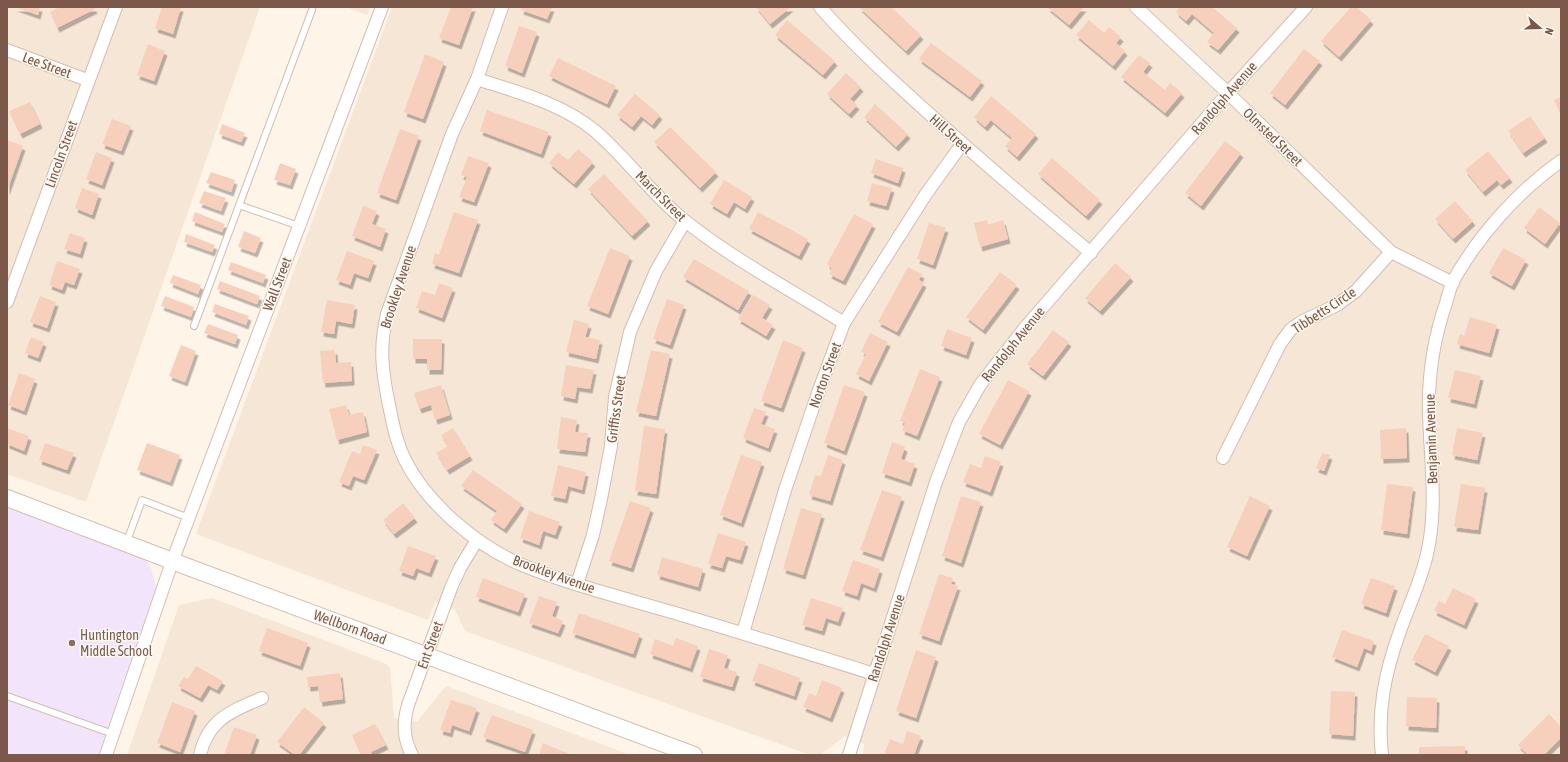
<svg xmlns="http://www.w3.org/2000/svg" width="1568" height="762" font-family="'Asap Condensed',sans-serif">
	<style>
		.residential { fill: #f6e6d6 }
		.education { fill: #f1e4fb }
		.building { fill: #f6d0bd; filter: url(#shadow) }
		.lines { fill: none; stroke-linecap: round; stroke-linejoin: round }
		.service-casing { stroke: #d4bdaf; stroke-width: 8 }
		.minor-casing { stroke: #d4bdaf; stroke-width: 14 }
		.tertiary-casing { stroke: #d4bdaf; stroke-width: 18 }
		.service { stroke: #fff; stroke-width: 6 }
		.minor { stroke: #fff; stroke-width: 12 }
		.tertiary { stroke: #fff; stroke-width: 16 }
		.education-dot { fill: #8d6e63; stroke: #fff8f0; stroke-width: 1.5 }
		.labels { text-anchor: middle; stroke-width: 3; stroke-linejoin: round; paint-order: stroke }
		.street-label { font-size: 14px; fill: #7b5849; stroke: #fff8f0 }
		.education-label { font-size: 14px; fill: #785e54; stroke: #fff8f0; text-anchor: start }
	</style>
	<defs>
		<filter id="shadow"><feDropShadow dx="2.5" dy="4.5" stdDeviation="0" flood-color="#0004"/></filter>
	</defs>
	<rect width="100%" height="100%" fill="#fef4e8"/>
	<path class="residential" d="M7,7H260L86,502L7,474Z
		M346,7H370L367,15Z
		M392,7H1561V755H863L864,744L845,736L820,755H810L465,631L455,610L435,602L428,620L196,534Z
		M212,598L384,663L390,668L394,718L417,722L446,686L630,755H127L179,605Z"/>
	<path class="education" d="M7,505L143,555L151,568L156,587L98,755H7Z"/>
	<path class="building" d="M15,7H40L38,15Z
		M60,7H94L95,9L57,28L50,12Z
		M162,7H181L173,34L155,28Z
		M451,7H473L459,45L439,38Z
		M522,7H552L547,19L521,10Z
		M756,7H791L770,24Z
		M859,7H891L921,35L906,51Z
		M1047,7H1084L1069,25Z
		M1180,7H1212L1237,28L1218,50L1207,42L1214,33L1192,14L1186,21L1176,12Z
		M1351,7H1357L1371,20L1339,57L1321,41Z
		M787,20L835,61L823,75L775,35Z
		M1089,20L1104,33L1109,27L1121,37L1116,43L1125,51L1113,66L1076,35Z
		M519,26L537,32L522,73L505,66Z
		M931,43L982,81L970,97L919,59Z
		M148,44L165,51L154,81L137,75Z
		M1304,49L1320,61L1285,105L1270,93Z
		M425,54L444,62L423,119L404,112Z
		M1139,55L1150,63L1143,72L1165,90L1170,83L1182,93L1165,113L1121,77Z
		M558,58L616,86L607,104L549,76Z
		M846,73L861,87L850,99L857,105L849,114L827,94Z
		M635,94L660,115L652,125L641,116L632,127L617,115Z
		M991,96L1036,134L1017,157L1005,146L1012,138L991,120L985,127L974,117Z
		M1561,97V115L1554,100Z
		M30,102L40,124L20,134L9,111Z
		M875,104L908,134L896,147L864,117Z
		M487,110L549,132L541,154L480,131Z
		M1530,116L1545,138L1523,153L1508,131Z
		M112,119L131,126L121,151L102,144Z
		M222,124L245,133L241,142L219,134Z
		M670,127L716,172L700,188L654,142Z
		M400,129L419,136L396,200L377,193Z
		M7,140L23,146L7,191Z
		M1225,141L1241,153L1201,206L1185,193Z
		M578,149L593,162L574,184L549,163L558,152L568,160Z
		M1488,151L1510,178L1501,185L1497,180L1483,192L1465,170Z
		M96,152L112,158L102,185L86,179Z
		M468,156L489,163L474,202L459,197L467,177L461,175Z
		M1052,158L1100,200L1086,216L1038,174Z
		M876,159L903,168L898,183L871,173Z
		M280,163L296,169L290,185L274,180Z
		M211,172L235,180L231,192L206,183Z
		M604,174L648,221L632,236L588,189Z
		M724,180L752,197L745,209L734,202L727,214L710,204Z
		M872,183L892,188L886,206L867,201Z
		M82,188L99,194L92,215L75,208Z
		M204,191L226,198L221,211L199,203Z
		M1455,201L1473,221L1453,239L1435,219Z
		M363,206L377,211L372,224L386,229L380,247L352,236Z
		M1539,207L1560,223L1545,244L1524,228Z
		M195,212L225,224L222,232L192,221Z
		M454,212L478,220L459,273L432,264L435,253L439,255Z
		M758,212L808,239L799,256L749,229Z
		M854,214L873,224L843,281L829,274L832,268L827,264Z
		M987,220L988,225L1003,220L1008,239L980,247L974,223Z
		M929,223L946,228L933,265L917,259Z
		M244,231L261,238L255,253L238,247Z
		M70,233L85,238L80,254L64,249Z
		M186,234L215,245L212,252L184,242Z
		M610,248L630,256L608,314L587,306Z
		M1503,248L1526,260L1512,286L1489,273Z
		M347,251L374,261L368,278L354,273L350,285L336,280Z
		M694,259L749,291L738,310L683,277Z
		M57,261L80,269L74,285L65,282L62,290L49,285Z
		M231,262L266,275L263,283L228,270Z
		M1115,263L1131,277L1100,311L1085,298Z
		M908,267L922,274L919,280L924,283L897,332L878,322Z
		M1000,272L1017,285L983,330L966,317Z
		M173,275L201,285L198,294L170,283Z
		M220,281L260,296L257,304L217,289Z
		M439,283L453,288L442,318L416,308L422,291L435,295Z
		M753,295L770,305L762,318L773,325L766,336L738,319Z
		M40,296L56,302L47,328L30,322Z
		M165,296L194,307L191,317L161,306Z
		M667,299L684,305L670,345L653,339Z
		M327,300L355,305L352,324L336,321L334,334L321,332Z
		M215,304L249,316L246,325L212,312Z
		M1470,317L1497,325L1489,353L1457,344L1460,334L1464,336Z
		M574,320L589,324L585,337L600,340L596,359L566,352Z
		M208,324L238,335L235,344L204,333Z
		M947,329L972,338L966,355L941,346Z
		M1053,330L1069,342L1043,376L1027,364Z
		M870,333L888,342L869,381L856,374L866,354L861,352Z
		M31,337L44,342L38,358L25,353Z
		M413,339H442L441,370H427V359H413Z
		M783,340L803,348L781,408L761,401Z
		M181,345L196,351L185,382L169,376Z
		M335,350L336,363L351,362L352,381L323,383L320,351Z
		M651,350L670,354L656,416L636,412Z
		M566,365L594,370L590,389L577,387L575,399L561,396Z
		M920,369L940,377L917,436L902,430L905,423L900,421Z
		M1455,370L1481,376L1474,404L1448,398Z
		M19,373L35,379L24,411L8,405Z
		M1008,380L1029,391L1000,445L979,434Z
		M441,385L450,415L435,420L431,405L419,409L414,393Z
		M844,385L865,392L844,451L824,443Z
		M346,405L349,415L363,412L367,432L337,440L329,409Z
		M754,408L766,412L761,424L775,429L768,448L743,438Z
		M561,417L577,420L575,432L588,433L585,452L557,449Z
		M644,426L665,429L656,494L635,491Z
		M7,428L29,436L24,451L7,444Z
		M453,428L470,456L447,470L436,453L448,446L441,435Z
		M1406,428L1407,458L1381,459L1380,430Z
		M1457,428L1483,433L1477,460L1452,455Z
		M892,442L905,447L901,459L915,464L909,482L882,473Z
		M45,443L74,453L67,470L39,460Z
		M147,443L180,455L170,482L137,470Z
		M363,445L377,450L364,480L353,476L349,486L339,482L352,451L360,454Z
		M1322,453L1330,455L1324,471L1316,468Z
		M741,455L762,462L741,523L720,515Z
		M828,455L843,460L830,501L809,495L815,475L821,476Z
		M985,456L1001,462L990,492L963,482L970,464L981,468Z
		M558,465L586,472L582,490L568,486L565,499L551,496Z
		M473,470L522,504L504,529L491,520L497,511L461,486Z
		M1387,484L1413,487L1407,534L1381,530Z
		M1461,484L1485,488L1478,530L1454,527Z
		M882,490L902,497L881,557L860,550Z
		M961,496L981,502L961,563L942,556Z
		M1250,496L1270,506L1247,556L1227,547Z
		M630,501L651,508L631,568L609,561Z
		M403,503L415,518L394,534L383,520Z
		M801,508L822,514L803,575L783,569Z
		M529,511L560,522L555,535L543,531L539,545L520,538Z
		M718,533L746,542L740,560L726,556L722,568L708,564Z
		M408,546L436,556L429,573L416,568L413,576L399,571Z
		M662,557L703,569L698,587L657,575Z
		M853,560L880,569L874,588L861,583L857,596L842,591Z
		M939,574L953,578L951,584L958,586L939,641L919,634Z
		M483,578L525,594L518,612L476,597Z
		M1371,578L1395,586L1386,613L1361,604Z
		M1453,588L1476,599L1464,625L1434,611L1439,601L1445,604Z
		M539,596L557,602L552,616L563,621L558,633L529,623Z
		M811,598L843,608L838,622L826,618L822,631L802,625Z
		M579,613L640,634L633,654L572,633Z
		M267,628L308,643L300,666L259,651Z
		M1342,630L1374,641L1371,651L1364,648L1357,667L1332,657Z
		M1425,634L1449,646L1435,672L1412,660Z
		M676,638L698,646L690,668L650,654L655,639L673,646Z
		M709,649L728,655L724,668L737,672L732,687L700,677Z
		M916,650L936,657L916,718L896,711Z
		M759,663L800,678L794,696L752,681Z
		M196,666L223,681L217,690L208,685L200,698L178,686L184,677L188,679Z
		M340,673L343,699L320,702L318,686L308,687L307,677Z
		M822,680L842,688L830,718L803,707L809,693L816,696Z
		M1331,691L1355,692L1353,736L1329,734Z
		M1407,697L1437,698L1436,728L1406,726Z
		M451,700L477,708L469,731L452,725L450,733L440,730Z
		M172,702L195,711L180,752L157,743Z
		M304,707L324,723L299,755H295L277,742Z
		M1549,714L1561,727V738L1544,755H1528L1518,745Z
		M492,715L533,730L525,752L483,737Z
		M375,724L386,745L371,752L372,755H361L352,735Z
		M234,727L257,735L250,755H224Z
		M907,731L921,736L914,755H884L890,739L903,744Z
		M543,743L572,755H539Z
		M1465,746V755H1419V747Z"/>
	<g class="lines">
		<g class="service-casing">
			<path id="service" d="M239,205L299,226
				M194,326L312,10
				M126,544L142,500L189,518
				M7,696L113,734"/>
		</g>
		<g class="minor-casing">
			<path id="minor" d="M502,7L477,79L452,134L387,314C379,348 382,371 389,405C393,424 396,442 405,460C427,504 477,546 522,565C571,585 624,598 675,613C741,633 808,653 874,674
				M820,7C855,47 895,83 935,119C986,165 1038,209 1091,253
				M1136,7L1228,93L1391,252L1453,283
				M7,50L87,80
				M477,79C517,92 561,103 595,131C627,158 651,194 684,220C734,260 791,290 844,323
				M7,302L116,7
				M1223,458L1280,344L1291,329L1303,321L1337,305L1356,291L1391,252
				M577,584L593,535L601,499L611,446L615,397L630,332L656,271L685,221
				M743,633L785,490L819,390L844,323L926,194L962,144
				M106,755L172,562L382,7
				M200,755C208,719 232,711 262,698
				M412,755C403,738 403,723 408,705L451,588L460,568L477,540
				M849,755L936,482L959,422L980,385L1024,329L1228,93L1306,7
				M1382,755C1377,711 1385,672 1400,631C1409,605 1421,581 1427,554C1438,507 1430,459 1429,412C1428,374 1434,338 1446,303C1448,296 1450,288 1453,281C1479,235 1518,191 1561,161"/>
		</g>
		<g class="tertiary-casing">
			<path id="tertiary" d="M7,498L188,567L694,755"/>
		</g>
		<use href="#service" class="service"/>
		<use href="#minor" class="minor"/>
		<use href="#tertiary" class="tertiary"/>
	</g>
	<circle class="education-dot" cx="72" cy="643" r="4"/>
	<g class="labels">
		<g class="street-label">
			<text transform="translate(47 65) rotate(20)" y="5">Lee Street</text>
			<text transform="translate(1224 98) rotate(-49)" y="5">Randolph Avenue</text>
			<text transform="translate(951 134) rotate(42)" y="5">Hill Street</text>
			<text transform="translate(1273 137) rotate(44)" y="5">Olmsted Street</text>
			<text transform="translate(61 154) rotate(-70)" y="5">Lincoln Street</text>
			<text transform="translate(661 196) rotate(45)" y="5">March Street</text>
			<text transform="translate(277 284) rotate(-69)" y="5">Wall Street</text>
			<text transform="translate(398 287) rotate(-72)" y="5">Brookley Avenue</text>
			<text transform="translate(1324 310) rotate(-33)" y="5">Tibbetts Circle</text>
			<text transform="translate(1013 344) rotate(-51)" y="5">Randolph Avenue</text>
			<text transform="translate(825 375) rotate(-70)" y="5">Norton Street</text>
			<text transform="translate(616 409) rotate(-82)" y="5">Griffiss Street</text>
			<text transform="translate(1431 439) rotate(-92)" y="5">Benjamin Avenue</text>
			<text transform="translate(554 574) rotate(20)" y="5">Brookley Avenue</text>
			<text transform="translate(350 627) rotate(20)" y="5">Wellborn Road</text>
			<text transform="translate(886 638) rotate(-72)" y="5">Randolph Avenue</text>
			<text transform="translate(430 645) rotate(-70)" y="5">Ent Street</text>
		</g>
		<g class="education-label">
			<text x="80" y="640">Huntington<tspan x="80" dy="16">Middle School</tspan></text>
		</g>
	</g>
	<rect width="1568" height="762" fill="none" stroke="#7b5849" stroke-width="16"/>
	<g transform="translate(1540 28) rotate(110)" stroke="#fff8f0" stroke-width="3" paint-order="stroke">
	<path d="M0-3L7 15L0 10L-7 15Z" fill="#7b5849"/>
	<text y="-6" font-size="11" font-weight="bold" text-anchor="middle" fill="#7b5849">N</text>
	</g>
</svg>
